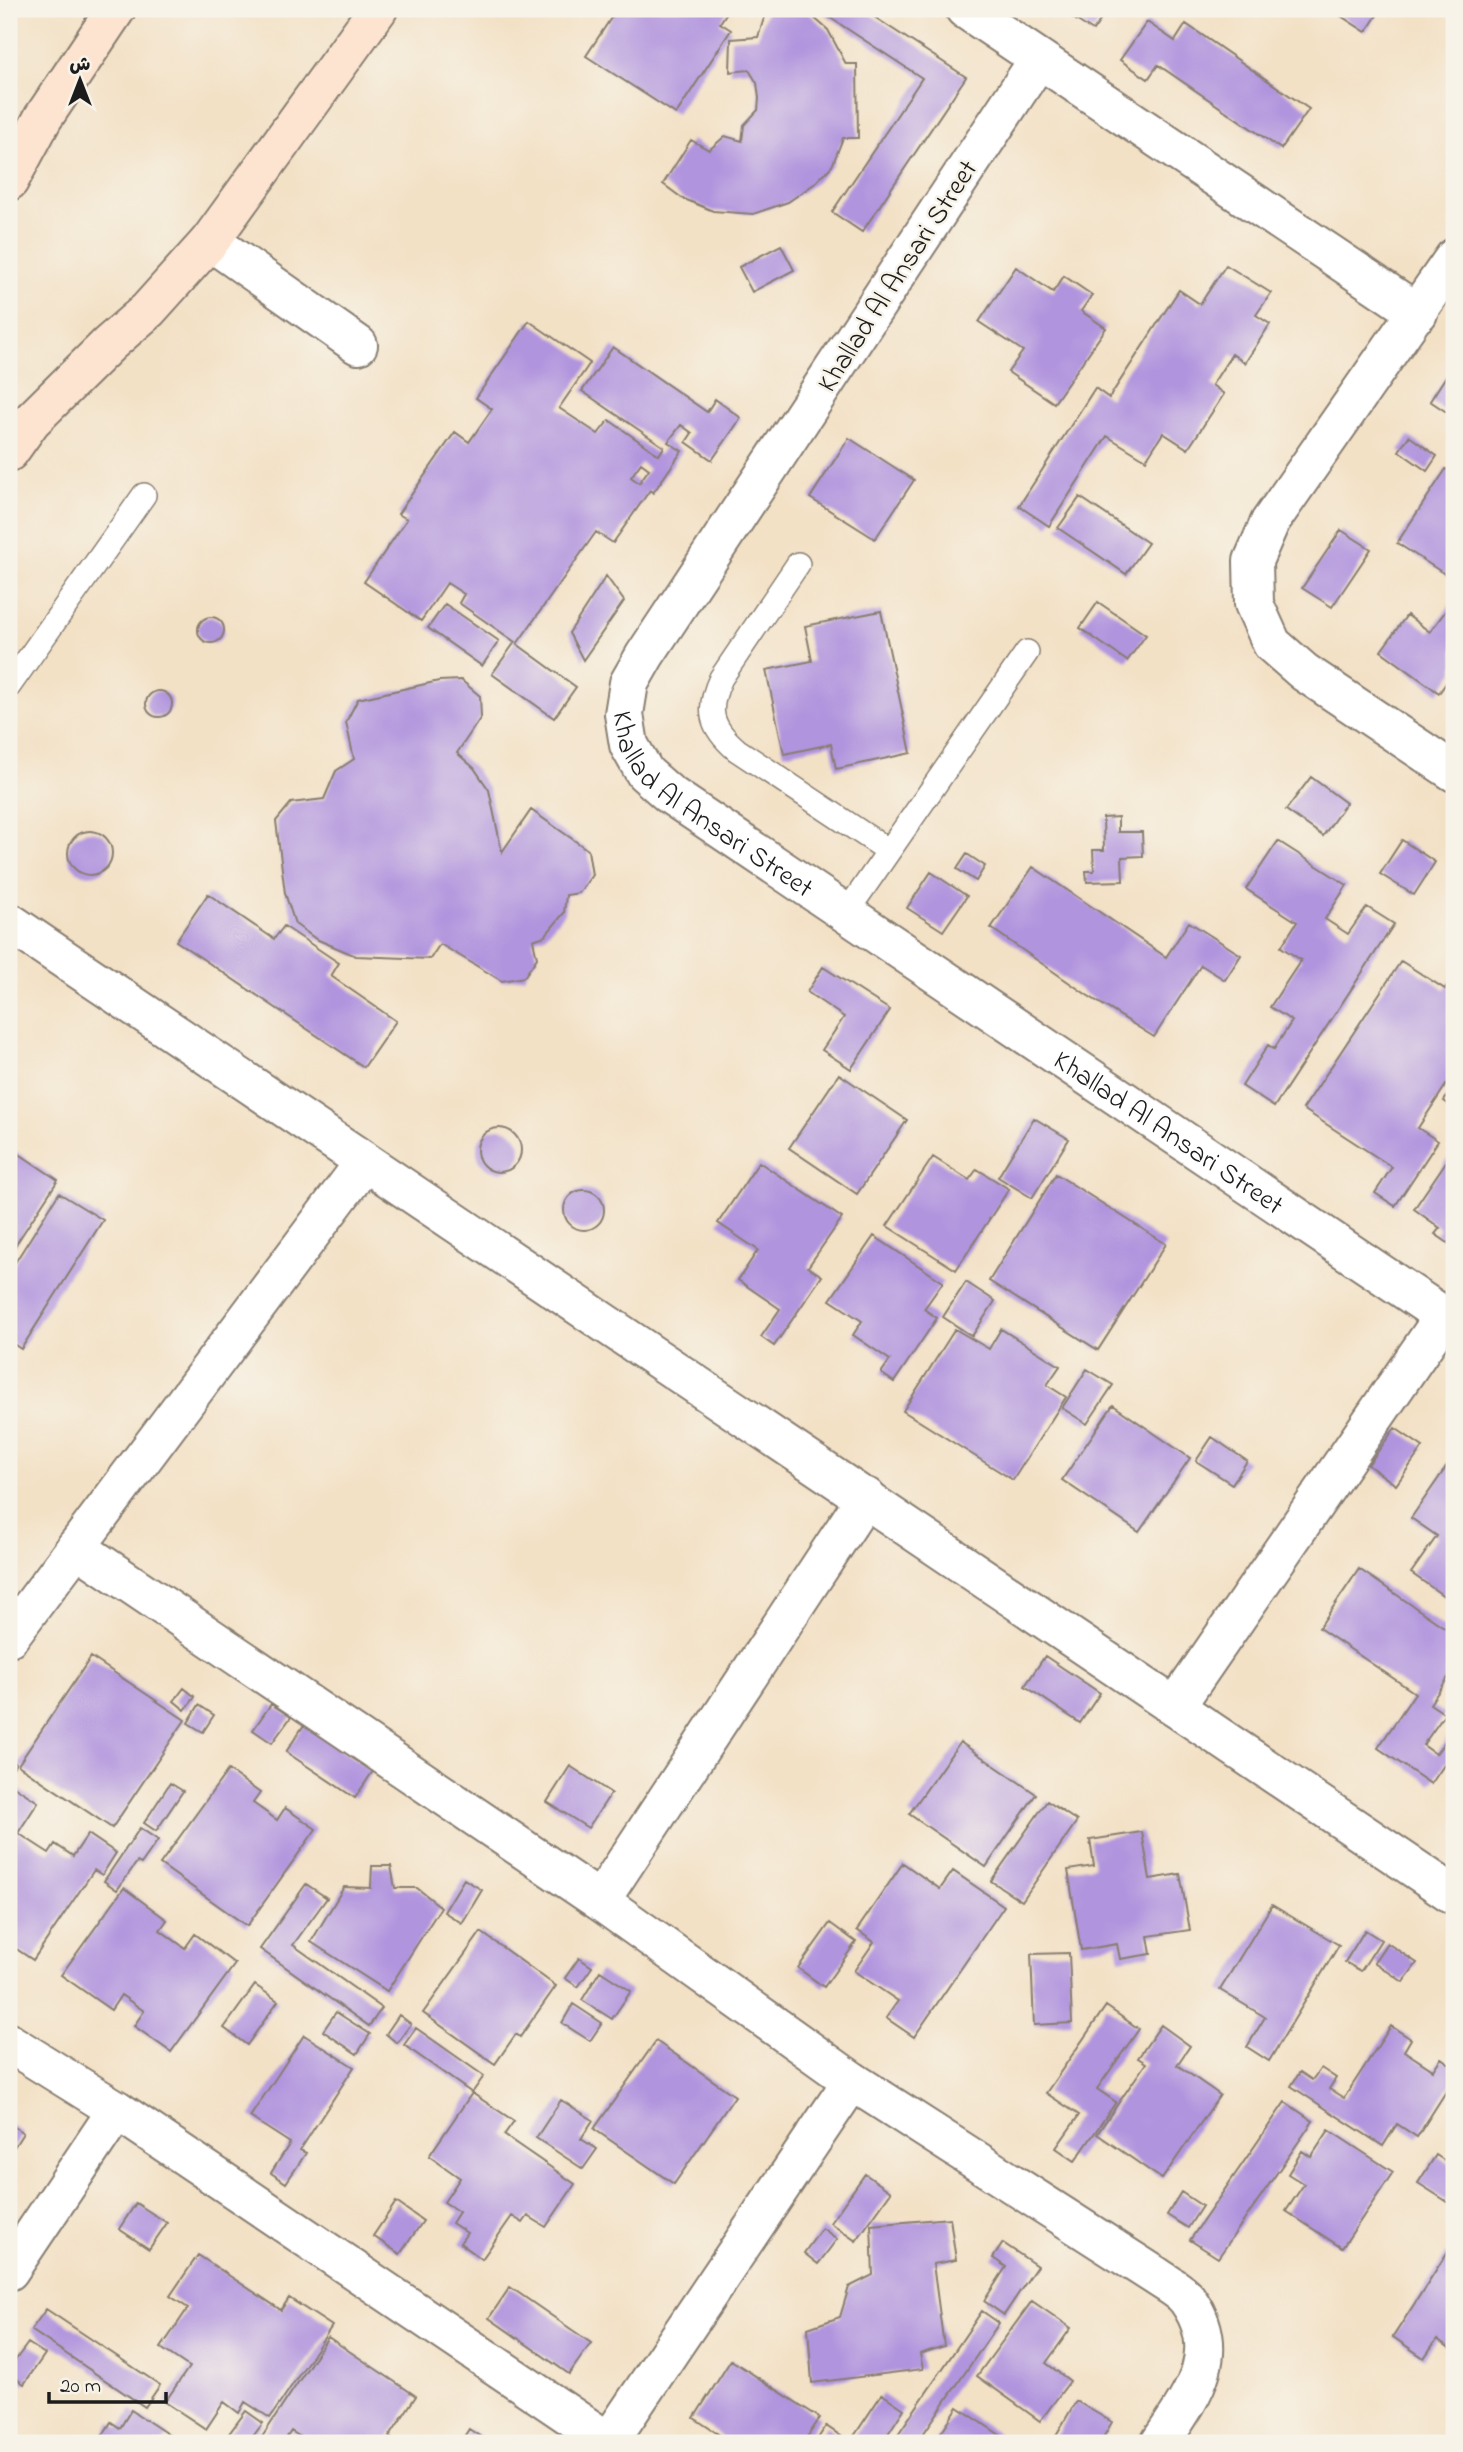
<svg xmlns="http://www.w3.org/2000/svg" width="1463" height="2452" font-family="'Indie Flower','Playpen Sans Arabic',sans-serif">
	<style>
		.building { fill: #b194de; fill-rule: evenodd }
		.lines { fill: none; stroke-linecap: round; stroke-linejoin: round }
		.lane-casing { stroke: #887e71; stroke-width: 26 }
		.street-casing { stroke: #887e71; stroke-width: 42 }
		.secondary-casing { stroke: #887e71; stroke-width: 42 }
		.lane { stroke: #fff; stroke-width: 23 }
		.street { stroke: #fff; stroke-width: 38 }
		.secondary { stroke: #fde4d1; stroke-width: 38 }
		.labels { text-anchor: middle; stroke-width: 5; stroke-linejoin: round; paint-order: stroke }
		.street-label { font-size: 28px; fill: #1c1c1c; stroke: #f7f3e8 }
	</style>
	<rect width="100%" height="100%" fill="#f7f3e8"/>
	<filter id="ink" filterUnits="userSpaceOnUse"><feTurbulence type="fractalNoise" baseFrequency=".0143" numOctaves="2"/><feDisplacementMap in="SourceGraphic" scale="14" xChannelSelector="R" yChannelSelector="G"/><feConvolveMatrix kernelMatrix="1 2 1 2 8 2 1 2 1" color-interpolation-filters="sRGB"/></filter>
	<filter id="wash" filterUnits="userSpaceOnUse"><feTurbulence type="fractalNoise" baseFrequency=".00686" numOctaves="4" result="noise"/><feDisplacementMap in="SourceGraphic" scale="28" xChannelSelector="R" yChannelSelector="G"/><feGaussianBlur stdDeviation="1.57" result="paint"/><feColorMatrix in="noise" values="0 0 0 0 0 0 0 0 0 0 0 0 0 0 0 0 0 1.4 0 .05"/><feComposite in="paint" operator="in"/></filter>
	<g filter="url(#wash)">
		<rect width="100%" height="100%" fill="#f3e1c6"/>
		<g id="blocks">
			<path class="building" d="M617,9H729L720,23L731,30L676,114L586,56Z
				M767,9H804L828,30L846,64H857L858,138H843L832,166L814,184L788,202L753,214L713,211L682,198L663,184L691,140L709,150L725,136L742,141L744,125L758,110L759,98L757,83L749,70L730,72L731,39L758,37Z
				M817,9H862L966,77L862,232L832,212L922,78Z
				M1059,9H1108L1093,31Z
				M1330,9H1381L1366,32Z
				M1147,22L1175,41L1186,24L1309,109L1281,149L1158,65L1148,79L1120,60Z
				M781,245L794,270L752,292L739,267Z
				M1226,265L1271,293L1256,315L1270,324L1245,363L1232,354L1212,385L1224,394L1188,449L1163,433L1146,460L1107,436L1049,526L1019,506L1095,388L1109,398L1179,290L1200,304Z
				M1016,267L1053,292L1064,276L1092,295L1081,311L1106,328L1054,403L1008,372L1023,351L979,322Z
				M529,321L590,363L559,408L598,434L609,420L659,455L664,447L582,391L613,347L707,412L715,399L741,418L712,460L686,442L692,433L681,425L668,442L682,451L653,493L650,490L613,543L596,532L517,644L576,687L554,718L492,674L515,642L459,603L464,594L447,583L421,621L364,582L407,519L398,514L455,432L469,442L492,409L476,398ZM641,463L649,469L639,483L631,477Z
				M1454,364V417L1430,401Z
				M1409,436L1437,456L1427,471L1399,451Z
				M849,438L914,480L875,539L810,498Z
				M1446,469L1454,474V580L1397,543Z
				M1080,497L1148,543L1126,574L1058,528Z
				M1341,530L1371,549L1332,607L1302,588Z
				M606,576L624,601L583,660L569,633Z
				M1098,602L1146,635L1127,661L1080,628Z
				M445,604L499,641L482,666L428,628Z
				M1450,605L1454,608V672L1439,693L1381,651L1407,615L1430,632Z
				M881,611L911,753L836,769L831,744L784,754L766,670L812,661L805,626Z
				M198 630a13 13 0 1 1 26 0a13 13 0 1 1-26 0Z
				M461,680L480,696L481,717L457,753L474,768L489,790L502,852L531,810L588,850L592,875L579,893L566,895L564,913L545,936L533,940L537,958L524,977L502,981L440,944L430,959L356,956L316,939L295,924L285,893L276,821L291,803L324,799L336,771L354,759L346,722L358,699L439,681Z
				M146 704a13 13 0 1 1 26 0a13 13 0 1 1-26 0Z
				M1311,777L1346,803L1323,836L1286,810Z
				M1118,817V832H1142L1143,856L1122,857L1123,881L1087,882L1086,871H1094L1093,850H1104L1103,818Z
				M68 853a22 22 0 1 1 44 0a22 22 0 1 1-44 0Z
				M1402,840L1435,862L1414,895L1380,874Z
				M1278,841L1347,885L1325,919L1348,934L1367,907L1394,924L1274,1107L1242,1086L1268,1045L1274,1049L1292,1021L1270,1007L1301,960L1281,947L1297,922L1246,889Z
				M967,854L985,866L976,881L957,869Z
				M1033,867L1166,957L1189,922L1241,955L1225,980L1201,965L1154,1037L1087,995L991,928Z
				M931,872L967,896L943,931L907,908Z
				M208,894L274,939L284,926L339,963L331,976L396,1021L364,1067L176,941Z
				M1401,961L1445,989L1454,975V1108L1444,1101L1454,1086L1448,1082L1418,1128L1438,1141L1395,1206L1375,1193L1392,1167L1303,1109Z
				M823,967L890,1010L851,1069L822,1050L844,1017L807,992Z
				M839,1074L907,1120L857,1194L789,1148Z
				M1034,1118L1069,1139L1032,1198L998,1177Z
				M477 1150a22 22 0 1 1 44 0a22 22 0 1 1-44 0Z
				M9,1147L58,1180L9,1255Z
				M1454,1150V1247L1435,1234L1440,1228L1414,1209Z
				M933,1157L969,1180L977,1169L1009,1189L956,1270L887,1226Z
				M759,1162L842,1218L808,1267L822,1276L774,1346L761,1337L780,1309L738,1280L758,1250L718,1223Z
				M1056,1174L1166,1244L1098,1350L989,1281Z
				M564 1210a20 20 0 1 1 40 0a20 20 0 1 1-40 0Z
				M59,1193L103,1220L21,1349L9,1341V1272Z
				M874,1236L943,1282L924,1309L937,1318L894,1382L881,1373L890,1360L853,1335L862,1321L830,1300Z
				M966,1282L995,1301L972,1336L943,1317Z
				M955,1329L989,1349L1001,1329L1060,1366L1047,1385L1066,1397L1013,1480L903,1411Z
				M1087,1369L1113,1385L1087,1424L1062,1408Z
				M1113,1405L1190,1458L1139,1532L1062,1480Z
				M1395,1428L1423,1447L1396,1485L1368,1465Z
				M1212,1437L1247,1461L1232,1484L1196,1461Z
				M1454,1456V1603L1411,1573L1437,1536L1411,1518Z
				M1359,1569L1454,1634V1669L1430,1704L1445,1714L1423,1745L1436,1754L1454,1728V1767L1447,1761L1431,1784L1378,1748L1415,1693L1319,1628Z
				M1045,1656L1100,1693L1080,1723L1025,1686Z
				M91,1657L185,1720L112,1828L18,1765Z
				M184,1688L195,1697L185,1710L174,1701Z
				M271,1704L291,1717L272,1743L253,1730Z
				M199,1705L214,1715L203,1732L188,1723Z
				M304,1725L373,1771L355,1798L286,1752Z
				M960,1742L1036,1794L986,1867L909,1814Z
				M9,1759L16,1763L9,1774Z
				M570,1766L611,1793L588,1828L547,1802Z
				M228,1770L260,1793L253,1803L277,1820L285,1808L316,1829L247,1926L160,1864Z
				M9,1783L38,1802L18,1833L49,1853L55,1844L73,1856L88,1834L116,1853L102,1875L94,1870L33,1960L9,1944Z
				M170,1783L183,1791L156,1831L144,1823Z
				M1047,1801L1077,1821L1022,1901L991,1881Z
				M140,1828L158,1840L141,1864L137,1862L117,1890L104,1881Z
				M1142,1832L1150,1879L1180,1874L1190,1930L1148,1936L1151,1954L1120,1959L1117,1944L1081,1950L1068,1870L1094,1866L1090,1840Z
				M903,1863L940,1889L953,1871L1004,1906L914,2037L886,2018L898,2001L854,1971L874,1942L857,1930Z
				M372,1866H391L395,1888H417L441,1907L387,1991L311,1942L344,1887L371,1888Z
				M464,1879L482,1890L462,1923L444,1912Z
				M306,1884L327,1898L293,1945L382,2008L369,2026L260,1949Z
				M124,1888L167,1920L160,1930L185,1948L195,1934L235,1964L171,2052L134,2026L144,2011L121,1995L111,2010L61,1975Z
				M1272,1905L1339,1945L1269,2061L1247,2047L1265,2017L1220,1990Z
				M830,1923L856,1942L824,1987L798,1968Z
				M1365,1930L1381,1940L1361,1971L1345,1962Z
				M481,1932L556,1986L520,2037L516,2034L495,2064L423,2013Z
				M1387,1943L1417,1963L1403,1982L1374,1962Z
				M1069,1953L1072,2023L1034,2025L1031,1954Z
				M579,1958L592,1967L578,1987L565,1978Z
				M600,1971L631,1991L612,2019L582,2000Z
				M255,1985L278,2001L247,2045L224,2028Z
				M573,2004L602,2023L590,2041L562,2023Z
				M1106,2006L1139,2029L1097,2089L1116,2102L1075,2161L1056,2148L1079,2115L1046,2093Z
				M336,2012L370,2034L357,2054L323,2031Z
				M399,2015L411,2024L397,2043L386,2034Z
				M1161,2025L1190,2046L1177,2065L1220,2095L1162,2179L1097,2134L1146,2063L1138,2058Z
				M1391,2026L1411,2039L1404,2051L1433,2070L1441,2058L1454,2067V2079L1417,2137L1397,2124L1383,2146L1291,2086L1300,2072L1312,2080L1321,2068L1336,2078L1329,2089L1344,2098Z
				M416,2028L484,2076L472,2093L514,2121L504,2135L575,2184L546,2227L528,2216L523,2223L512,2216L482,2259L460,2243L467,2233L452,2223L459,2212L444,2202L460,2178L429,2156L472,2093L404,2045Z
				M304,2035L354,2067L300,2150L306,2153L286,2183L271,2173L290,2143L250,2117Z
				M656,2041L735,2096L674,2184L594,2129Z
				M561,2100L593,2120L581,2139L597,2149L583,2169L536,2138Z
				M1285,2102L1313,2121L1218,2258L1190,2240Z
				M9,2123L23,2133L9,2155Z
				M1329,2130L1393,2172L1342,2248L1286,2211L1304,2184L1288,2174L1302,2151L1311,2157Z
				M1436,2155L1454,2167V2206L1418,2183Z
				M865,2174L891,2192L856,2241L830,2223Z
				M1181,2192L1202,2206L1188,2228L1167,2215Z
				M396,2202L423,2221L400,2254L373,2236Z
				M136,2203L167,2223L149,2249L119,2229Z
				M950,2218L956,2260L933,2264L944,2346L920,2354L923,2369L812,2383L808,2328L840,2317L849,2287L873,2275L871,2225Z
				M822,2228L837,2239L818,2264L804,2253Z
				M1454,2242V2351L1437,2339L1424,2358L1393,2337Z
				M1003,2243L1037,2266L1004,2315L984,2301L1006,2267L993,2258Z
				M198,2255L281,2310L289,2298L332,2326L270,2418L245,2402L239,2413L224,2402L206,2429L165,2402L189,2367L161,2348L188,2308L170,2296Z
				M510,2287L591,2343L569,2374L489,2318Z
				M1032,2301L1071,2328L1046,2363L1070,2381L1040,2421L977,2376Z
				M46,2309L160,2385L145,2407L31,2330Z
				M982,2311L999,2323L917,2443H892Z
				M328,2337L416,2396L389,2437L398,2443H294L299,2436L291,2431L283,2443H271L262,2437Z
				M28,2343L45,2354L24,2384L9,2373V2369Z
				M731,2360L820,2418L803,2443H732L694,2418Z
				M882,2394L904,2409L882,2443H815L826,2426L850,2442Z
				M1076,2401L1112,2422L1100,2443H1065L1055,2437Z
				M958,2407L1012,2443H934Z
				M131,2410L169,2435L163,2443H98L111,2422L120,2428Z
				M246,2411L263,2423L248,2443H222Z
				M469,2429L490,2443H460Z"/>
		</g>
	</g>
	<g filter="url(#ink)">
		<use href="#blocks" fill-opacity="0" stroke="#887e71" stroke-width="2"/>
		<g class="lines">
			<g class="lane-casing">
				<path id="lane" d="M798,564L721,678C706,710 710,727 737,750L889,851
					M9,686L144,495
					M846,913L1027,652"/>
			</g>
			<g class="street-casing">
				<g id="street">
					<path d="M965,9L1418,313"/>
					<path id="s1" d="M1039,59L645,655L629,683L624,714L629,745L645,773L669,794L1454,1323"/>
					<path d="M210,241L358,345"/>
					<path d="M1454,258L1270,522L1253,561L1254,604L1272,644L1304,672L1454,772"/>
					<path d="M9,922L1454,1895"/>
					<path d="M76,1547L600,1901L852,2081L1156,2276C1166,2283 1180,2290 1187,2299C1226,2353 1191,2397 1160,2443"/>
					<path d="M9,1637L364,1163"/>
					<path d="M1175,1707L1444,1316"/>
					<path d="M600,1901L866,1497"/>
					<path d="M9,2043L117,2110L609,2442"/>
					<path d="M9,2271L117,2110"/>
					<path d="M608,2443L852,2081"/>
				</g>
			</g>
			<g class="secondary-casing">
				<path id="secondary" d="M9,181L43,118L116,9
					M9,452L31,421L109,344L148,310L210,241L378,9"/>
			</g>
			<use href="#lane" class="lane"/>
			<use href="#street" class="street"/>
			<use href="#secondary" class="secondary"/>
		</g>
	</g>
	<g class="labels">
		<g class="street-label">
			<text transform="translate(896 275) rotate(-57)" y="10">Khallad Al Ansari Street</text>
			<text dy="10" stroke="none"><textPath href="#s1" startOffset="910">Khallad Al Ansari Street</textPath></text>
			<text dy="10" stroke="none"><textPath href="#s1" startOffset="1477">Khallad Al Ansari Street</textPath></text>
		</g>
	</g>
	<rect width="1463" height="2452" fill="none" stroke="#f7f3e8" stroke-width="35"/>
	<g transform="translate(80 80)" stroke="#f7f3e8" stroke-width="5" paint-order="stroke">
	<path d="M0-5L12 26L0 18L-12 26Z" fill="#1c1c1c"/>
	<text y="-10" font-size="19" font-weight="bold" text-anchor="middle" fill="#1c1c1c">ش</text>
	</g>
	<path d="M49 2392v10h117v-10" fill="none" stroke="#1c1c1c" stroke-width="3.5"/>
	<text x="60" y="2392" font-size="21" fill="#1c1c1c" stroke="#f7f3e8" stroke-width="5" paint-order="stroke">20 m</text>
</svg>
